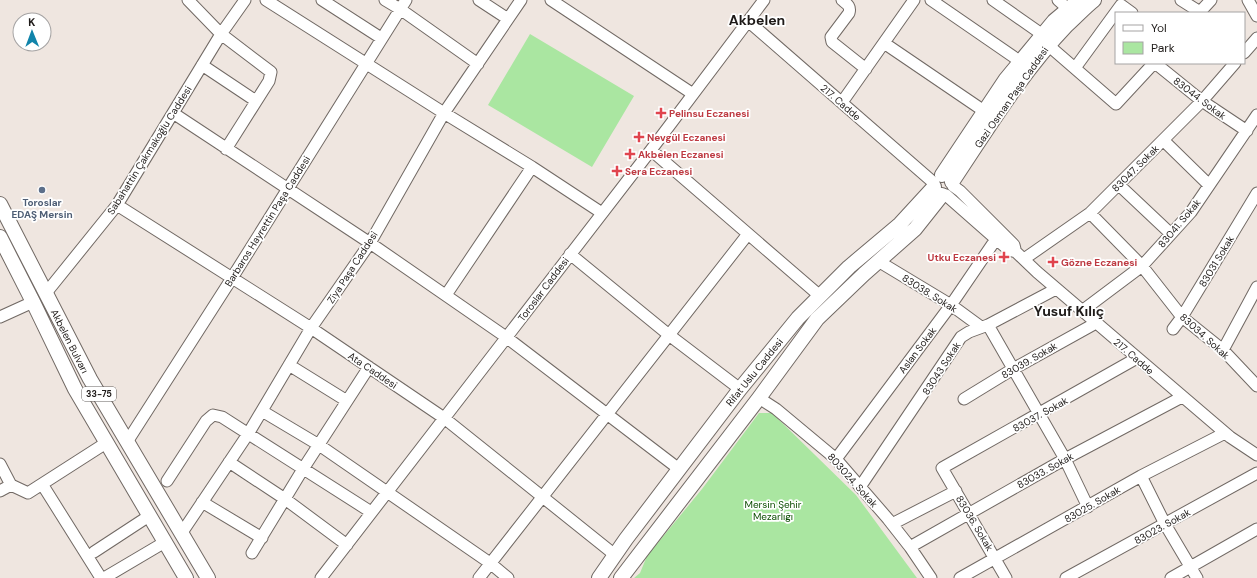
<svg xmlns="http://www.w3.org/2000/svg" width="1257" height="578" font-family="'DM Sans',sans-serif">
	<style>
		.green { fill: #aae6a1 }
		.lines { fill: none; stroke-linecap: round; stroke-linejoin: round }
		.minor-casing { stroke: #716964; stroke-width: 13 }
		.major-casing { stroke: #716964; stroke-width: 16 }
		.minor { stroke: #fff; stroke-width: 11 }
		.major { stroke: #fff; stroke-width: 14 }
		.health-dot { fill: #e0444e; stroke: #fff; stroke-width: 1.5 }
		.service-dot { fill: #5c6f8a; stroke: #fff; stroke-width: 1.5 }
		.labels { text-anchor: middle; stroke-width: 3.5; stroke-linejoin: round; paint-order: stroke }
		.shield { fill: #fff; stroke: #625f5d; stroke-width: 1 }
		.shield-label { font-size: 9px; font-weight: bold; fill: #1e1a18 }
		.street-label { font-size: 10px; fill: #1e1a18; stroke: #fff }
		.health-label { font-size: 10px; font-weight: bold; fill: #be3a42; stroke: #fff; text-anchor: start }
		.service-label { font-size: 10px; font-weight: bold; fill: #4e5e75; stroke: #fff }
		.park-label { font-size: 10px; fill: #0d4e03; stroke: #fff }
		.district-label { font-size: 14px; font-weight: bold; fill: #1e1a18; stroke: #fff }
	</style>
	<rect width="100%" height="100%" fill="#efe6e0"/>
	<path class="green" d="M530,34L634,96L592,167L488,105Z
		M759,413H772L856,495L917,578H634L640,573L647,556L702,489Z"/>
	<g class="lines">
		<g class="minor-casing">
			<path id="minor" d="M188,0L221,34L271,72L269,81L226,149
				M266,0L444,113L532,167L602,213
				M322,0L381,38
				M385,0L400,9L478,64
				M479,0L508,19
				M551,0L693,94
				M842,0C847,4 851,6 849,13L831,37L832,42L866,69
				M931,0L1021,62
				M993,0L1043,35
				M1058,0L1068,9
				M1181,0L1200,12
				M1248,0L1257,16
				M1199,13L1211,0
				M748,21L934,183
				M884,43L984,111
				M1048,45L1116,104L1154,63
				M1244,53L1257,38
				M1155,63L1202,101L1247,131
				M202,65L256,101
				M1075,68L1121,5L1132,13
				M845,98L914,0
				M173,113L370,243L506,337L679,469
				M1163,140L1209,185
				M651,150L820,296
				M1119,185L1171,234
				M953,186L960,191L1014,245L1015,249
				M946,195L996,239L1009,250L1016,252L1037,272L1230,437L1257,455
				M117,205L311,328L444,418L615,555
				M1090,213L1142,266L1182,317L1223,350L1257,386
				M570,254L669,335L740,389
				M1024,259L1090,213L1202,101L1235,63
				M878,261L951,305L981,327
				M46,293L117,205L221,34L245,0
				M446,295L532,167
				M1082,311L1142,266L1191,212L1257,115
				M0,317L33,302
				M988,325L1065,459L1088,507
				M1173,329L1182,317L1257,193
				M1223,350L1257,287
				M289,365L347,401
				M759,398L776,409L836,459L888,519L910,547L931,578
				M964,399L1013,369L1096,323
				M262,411L319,445L490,563L508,578
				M127,442L232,278L406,0
				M836,459L951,305L996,239
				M229,462L285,499L347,545
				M0,464L11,485
				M1141,476L1165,524L1197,578
				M167,481L206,421L213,415L222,417L371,512
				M42,484L101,578
				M860,487L961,337L969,332L988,325L1056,289
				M0,491L11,485L28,493L106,443
				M202,502L262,538
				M892,524L956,491
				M181,534L248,434L311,328L370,243L444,113L521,0
				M910,547L1065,459L1182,397
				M94,552L149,516
				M252,553L303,469L369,367
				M104,578L165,542
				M321,578L651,150L764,0
				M479,578L748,234
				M960,578L1141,476L1225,433
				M1006,578L942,468L1137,358
				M1066,578L1257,473
				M1171,578L1257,529"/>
		</g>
		<g class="major-casing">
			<path id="major" d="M942,175L1006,79L1054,21L1079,0
				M952,182C988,128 1022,72 1067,25C1076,17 1084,8 1094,0
				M0,204L90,379L208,578
				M0,237L33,302L75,389L186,578
				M599,578L626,539L740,389L798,318L849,267L900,224L934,187
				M621,578L759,398L817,319L864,274L915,229L942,195"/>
		</g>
		<use href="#minor" class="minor"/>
		<use href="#major" class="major"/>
	</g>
	<g class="health-dot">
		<path d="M659 107h4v4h4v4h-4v4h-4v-4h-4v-4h4z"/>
		<path d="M637 131h4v4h4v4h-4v4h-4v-4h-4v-4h4z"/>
		<path d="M628 148h4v4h4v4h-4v4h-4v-4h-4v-4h4z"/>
		<path d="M615 165h4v4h4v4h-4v4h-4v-4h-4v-4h4z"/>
		<path d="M1002 251h4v4h4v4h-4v4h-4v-4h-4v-4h4z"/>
		<path d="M1051 256h4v4h4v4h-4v4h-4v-4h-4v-4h4z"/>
	</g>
	<circle class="service-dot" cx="42" cy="190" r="4"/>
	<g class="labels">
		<rect class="shield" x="82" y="387" width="34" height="14" rx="3"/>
		<g class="shield-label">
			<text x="99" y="397">33-75</text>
		</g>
		<g class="street-label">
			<text transform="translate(1011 97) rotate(-55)" y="4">Gazi Osman Paşa Caddesi</text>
			<text transform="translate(1200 98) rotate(37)" y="4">83044. Sokak</text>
			<text transform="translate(841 102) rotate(41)" y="4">217. Cadde</text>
			<text transform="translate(149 150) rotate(-58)" y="4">Sabahattin Çakmakoğlu Caddesi</text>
			<text transform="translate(1135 168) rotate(-45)" y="4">83047. Sokak</text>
			<text transform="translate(267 221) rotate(-58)" y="4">Barbaros Hayrettin Paşa Caddesi</text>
			<text transform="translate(1179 223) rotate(-50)" y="4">83041. Sokak</text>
			<text transform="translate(1216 261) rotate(-59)" y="4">83031 Sokak</text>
			<text transform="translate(352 267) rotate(-57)" y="4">Ziya Paşa Caddesi</text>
			<text transform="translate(543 289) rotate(-53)" y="4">Toroslar Caddesi</text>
			<text transform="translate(930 293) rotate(32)" y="4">83038. Sokak</text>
			<text transform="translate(1205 336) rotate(42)" y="4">83034. Sokak</text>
			<text transform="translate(70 341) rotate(63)" y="4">Akbelen Bulvarı</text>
			<text transform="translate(917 350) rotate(-53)" y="4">Aslan Sokak</text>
			<text transform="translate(1134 356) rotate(41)" y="4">217. Cadde</text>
			<text transform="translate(1029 360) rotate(-30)" y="4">83039. Sokak</text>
			<text transform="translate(941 368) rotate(-57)" y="4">83043 Sokak</text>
			<text transform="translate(373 370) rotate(34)" y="4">Ata Caddesi</text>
			<text transform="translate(754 372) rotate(-51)" y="4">Rifat Uslu Caddesi</text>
			<text transform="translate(1040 414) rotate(-29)" y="4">83037. Sokak</text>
			<text transform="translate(1045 470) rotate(-29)" y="4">83033. Sokak</text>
			<text transform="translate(853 480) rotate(48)" y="4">803024. Sokak</text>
			<text transform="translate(1092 504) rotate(-30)" y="4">83025. Sokak</text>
			<text transform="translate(975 523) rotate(59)" y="4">83036. Sokak</text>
			<text transform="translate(1162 526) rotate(-29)" y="4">83023. Sokak</text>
		</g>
		<g class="health-label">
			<text x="669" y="117">Pelinsu Eczanesi</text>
			<text x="647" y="141">Nevgül Eczanesi</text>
			<text x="638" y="158">Akbelen Eczanesi</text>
			<text x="625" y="175">Sera Eczanesi</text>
			<text x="996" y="261" text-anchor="end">Utku Eczanesi</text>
			<text x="1061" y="266">Gözne Eczanesi</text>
		</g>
		<g class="service-label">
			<text x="42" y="206">Toroslar<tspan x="42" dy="12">EDAŞ Mersin</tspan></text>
		</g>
		<g class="park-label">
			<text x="773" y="508">Mersin Şehir<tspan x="773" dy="12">Mezarlığı</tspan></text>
		</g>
		<g class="district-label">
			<text x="757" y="25">Akbelen</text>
			<text x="1069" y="316">Yusuf Kılıç</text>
		</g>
	</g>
	<rect x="1115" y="12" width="130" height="52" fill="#ffffff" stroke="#a5a3a3"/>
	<rect x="1123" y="25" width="20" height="6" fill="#ffffff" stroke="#a5a3a3"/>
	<text x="1151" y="32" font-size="12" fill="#1e1a18">Yol</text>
	<rect x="1123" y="42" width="20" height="12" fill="#aae6a1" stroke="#a5a3a3"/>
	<text x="1151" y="52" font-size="12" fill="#1e1a18">Park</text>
	<g transform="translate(32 32) rotate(359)"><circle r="19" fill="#ffffff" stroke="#a5a3a3"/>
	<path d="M0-3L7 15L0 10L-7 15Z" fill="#1084aa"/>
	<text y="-6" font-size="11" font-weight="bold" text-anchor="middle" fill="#1e1a18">K</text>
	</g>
</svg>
